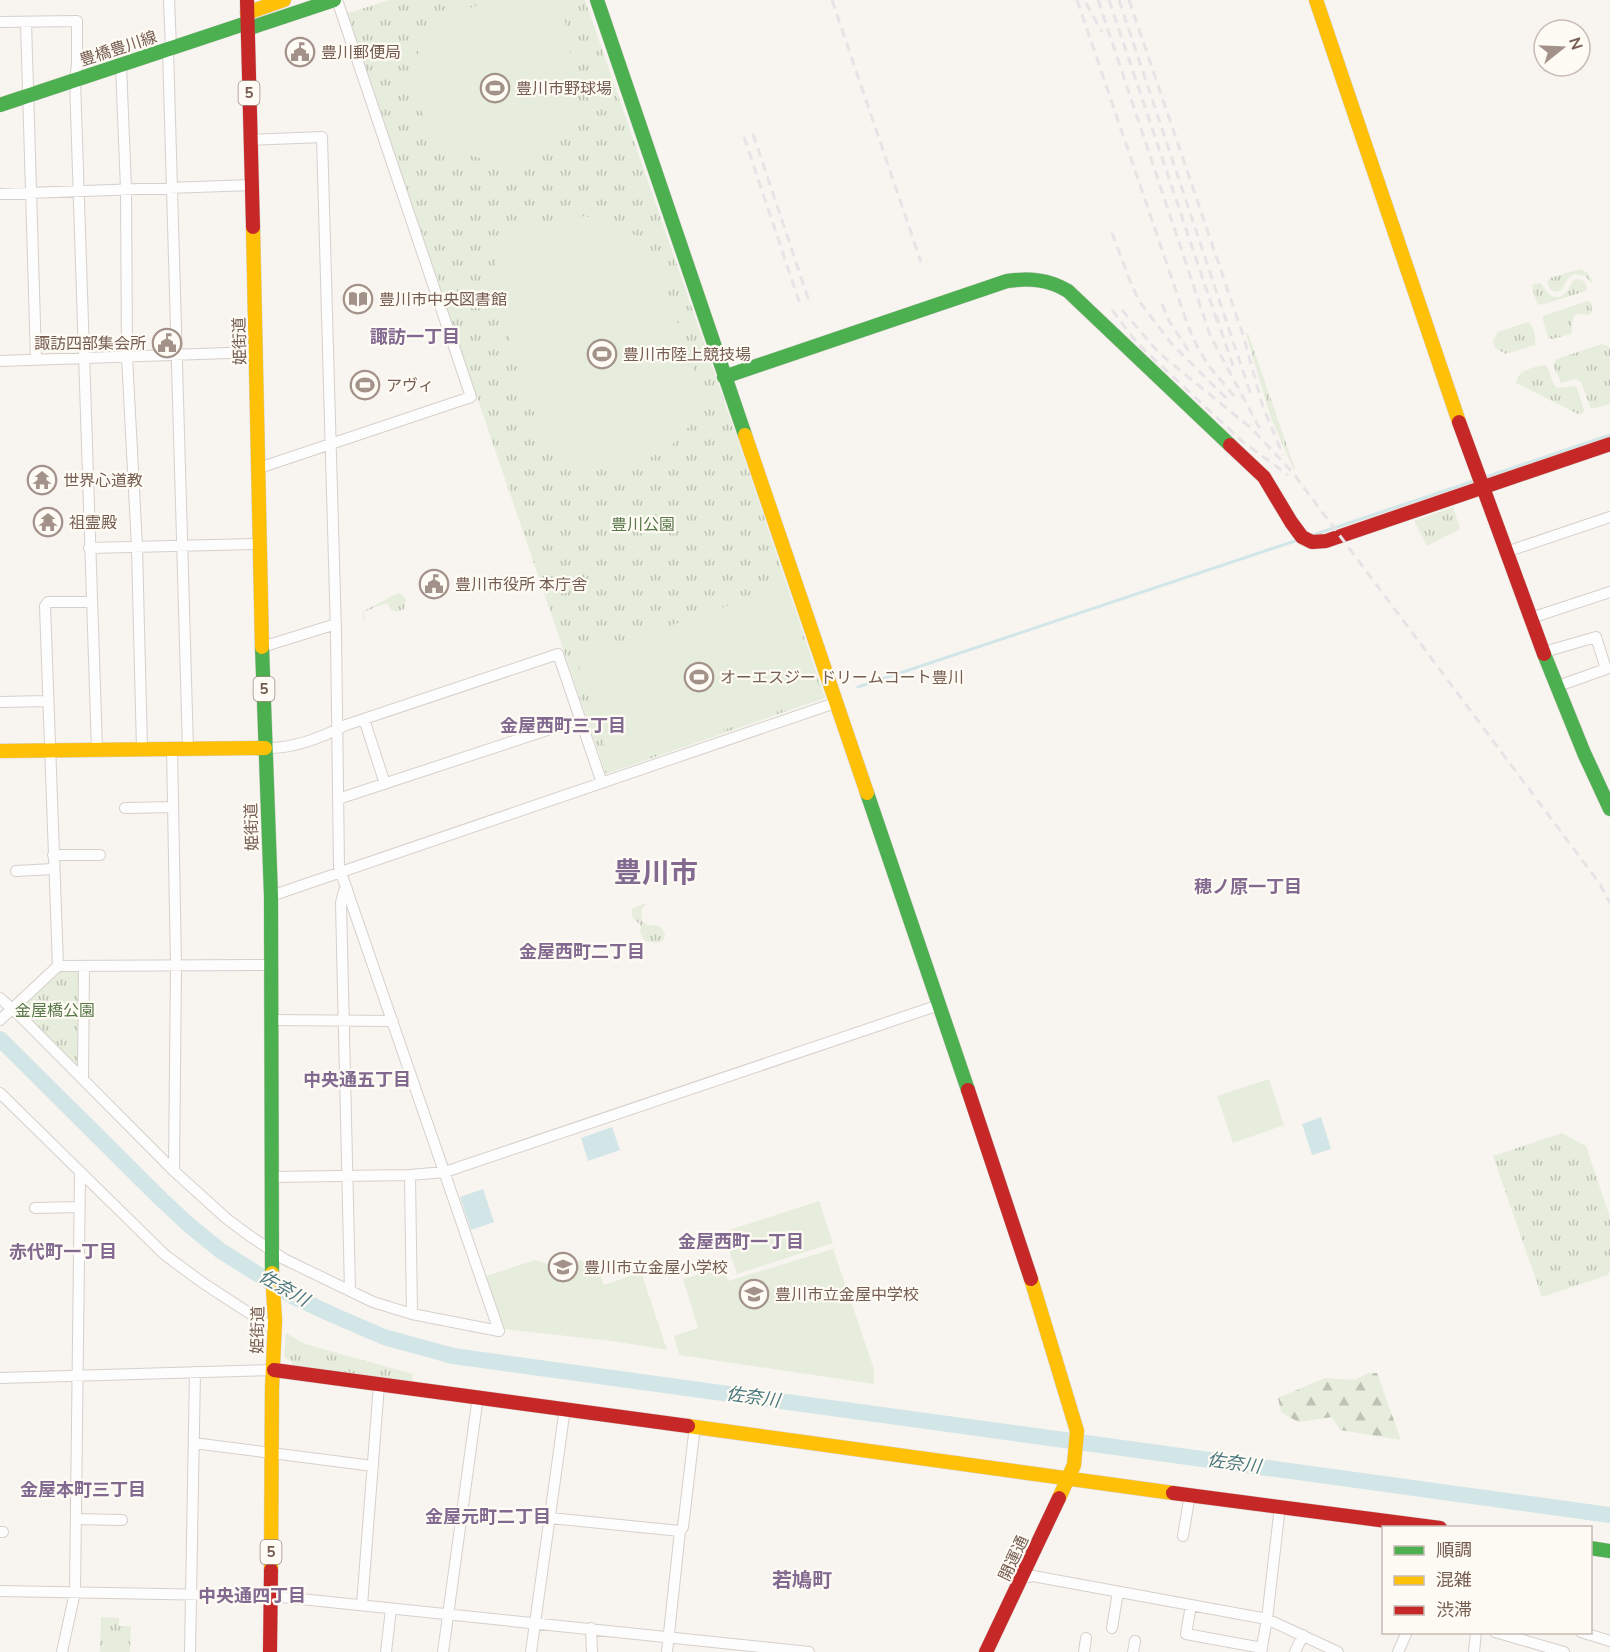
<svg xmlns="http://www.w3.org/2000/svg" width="1610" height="1652" font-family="'Nunito Sans','Noto Sans JP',sans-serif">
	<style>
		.grass { fill: url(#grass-tufts) }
		.forest { fill: url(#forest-firs) }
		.pitch { fill: #e6eddc }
		.water { fill: #d2e6e8 }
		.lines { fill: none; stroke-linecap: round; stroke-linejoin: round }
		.stream { stroke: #d2e6e8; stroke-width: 3 }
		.river { stroke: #d2e6e8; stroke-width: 16 }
		.street-casing { stroke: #d6d0cb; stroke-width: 12 }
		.fast-casing { stroke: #d6d0cb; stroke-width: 15 }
		.slow-casing { stroke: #d6d0cb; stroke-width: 15 }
		.jam-casing { stroke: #d6d0cb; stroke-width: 15 }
		.street { stroke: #fefdfd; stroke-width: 10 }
		.fast { stroke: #4caf50; stroke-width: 14 }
		.slow { stroke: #ffc107; stroke-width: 14 }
		.jam { stroke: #c62828; stroke-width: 14 }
		.rail { stroke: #e6e4e6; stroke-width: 3; stroke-dasharray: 9 6; stroke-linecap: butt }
		.labels { text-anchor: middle; stroke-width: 4.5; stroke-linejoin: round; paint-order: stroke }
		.shield { fill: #fefaf4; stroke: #9e8c82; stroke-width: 1.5 }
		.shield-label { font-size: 15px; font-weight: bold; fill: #755d51 }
		.street-label { font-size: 16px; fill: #755d51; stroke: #fefaf4 }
		.poi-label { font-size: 16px; fill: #755d51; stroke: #fefaf4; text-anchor: start }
		.park-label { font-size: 16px; fill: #59794a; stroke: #fefaf4 }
		.neighbourhood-label { font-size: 18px; font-weight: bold; fill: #826990; stroke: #fefaf4 }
		.water-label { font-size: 18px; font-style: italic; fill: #49777f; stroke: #fefaf4 }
		.quarter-label { font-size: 20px; font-weight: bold; fill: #826990; stroke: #fefaf4 }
		.town-label { font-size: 28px; font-weight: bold; fill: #826990; stroke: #fefaf4 }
	</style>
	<defs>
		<pattern id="grass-tufts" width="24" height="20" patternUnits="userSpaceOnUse" patternTransform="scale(1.5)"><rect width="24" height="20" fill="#e6eddc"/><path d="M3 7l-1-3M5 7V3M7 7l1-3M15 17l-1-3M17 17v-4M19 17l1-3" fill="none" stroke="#bfc3b5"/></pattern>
		<pattern id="forest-firs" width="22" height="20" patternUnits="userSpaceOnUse" patternTransform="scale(1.5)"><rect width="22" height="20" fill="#e6eddc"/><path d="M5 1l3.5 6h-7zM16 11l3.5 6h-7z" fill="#bfc3b5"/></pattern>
	</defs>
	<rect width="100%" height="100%" fill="#f8f4f0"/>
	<path class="grass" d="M389,0H585L751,478L825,698L606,774L346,14Z
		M1580,269L1588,273L1593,284L1585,276L1574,274L1568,278L1561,290L1555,292L1550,289L1547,282L1550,278Z
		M1576,279L1584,281L1587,287L1586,291L1541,305L1537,303L1532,287L1533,284L1541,283C1546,293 1556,305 1567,291C1571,286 1571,282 1576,279Z
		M1587,301L1591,303L1592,312L1589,315C1568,310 1574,320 1571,334L1552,339L1548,338L1543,320V316Z
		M1528,322C1533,325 1537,339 1535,345L1506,354L1495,348L1493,341L1498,332Z
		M1248,333L1295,469L1294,470L1271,418L1246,334Z
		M1602,344L1610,347V404L1591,409L1581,382L1575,379L1561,383L1553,365L1557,359Z
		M1545,365C1552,371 1550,382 1557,388L1576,386L1584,410L1583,413L1578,414L1516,383C1517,370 1534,367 1545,365Z
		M1453,507L1460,529L1427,546L1414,521Z
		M398,593L403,595L406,600L404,609L396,612L391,610L387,603L363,612L366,622L364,620L362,612Z
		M647,903L641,910L642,921L647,925L660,926L665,933L664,939L658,943L645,941L640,932L641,926C637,920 628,918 633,908Z
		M77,970L80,973L79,1065L75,1066L21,1012L20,1008L58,971Z
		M1562,1133L1586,1146L1610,1217V1270L1608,1275L1542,1297L1493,1156Z
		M286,1333L305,1344L413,1374L412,1381L292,1365V1362L285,1358L284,1355Z
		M101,1617L119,1618V1626H131L130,1652H100Z"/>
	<path class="forest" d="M1368,1373H1377L1401,1440L1340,1430L1332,1417L1298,1422L1281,1412L1278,1398L1325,1378L1355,1380Z"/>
	<path class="pitch" d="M495,0H559L563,8L580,117C567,132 554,147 535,155C483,177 415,138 414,80C413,58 424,38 433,19Z
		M575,216C610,217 639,230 656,261L698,381C698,387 700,394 699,399C691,468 568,495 540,430L495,293C484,238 531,224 575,216Z
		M785,586L822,696L612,768L576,658Z
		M1269,1079L1284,1125L1233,1143L1217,1096Z
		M819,1201L833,1243L737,1274L723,1232Z
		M833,1249L874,1369V1384L679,1355L674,1336L698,1328L683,1279L723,1267L728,1281Z
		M535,1260L556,1267L582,1260L585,1266L598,1270L604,1285L641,1272L667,1350L612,1341L504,1329L486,1276Z"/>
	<path class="water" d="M1321,1117L1331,1149L1312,1155L1302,1124Z
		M612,1127L620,1150L588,1161L581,1138Z
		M483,1189L494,1222L471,1230L460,1197Z"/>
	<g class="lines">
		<path class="stream" d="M1483,478L1610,435
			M1310,536L1474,481
			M858,687L1298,540"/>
		<path class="river" d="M0,1039L161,1199L190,1226L221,1251L294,1297L333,1315L384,1337L453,1356L1610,1515"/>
		<g class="street-casing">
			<path id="street" d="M169,0L171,48
				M0,22L77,21V64L75,80L97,750
				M26,22L36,359
				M168,49L188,749
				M121,65L126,189L127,356L137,547L142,750
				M0,194L252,185
				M0,361L256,352
				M259,468L471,397L337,0
				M89,548L261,544
				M1506,552L1610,517
				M1531,618L1610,592
				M262,647L336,624
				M1544,652L1596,637L1606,669L1558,686
				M0,702L47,701
				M364,719L385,784
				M265,748C293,749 321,738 346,725L558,654L602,783
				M172,749L176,965L174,1171
				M338,799L581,719
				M125,808L173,807
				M53,855H100
				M16,871L53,869
				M347,889L344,891L341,903L350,1291
				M271,896L835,703
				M58,966L45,606L48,602H92
				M0,998L22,1018L174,1171L227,1219L250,1236L284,1259L373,1302L412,1314L499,1331L339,867L336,633L322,137L250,140
				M0,1020L58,966L270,965
				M270,1020L393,1021
				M83,1078L84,966
				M0,1093L165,1255L203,1283L275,1330
				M410,1175L412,1314
				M271,1177L410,1175L445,1172L939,1005
				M35,1208L80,1207
				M0,1378L274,1370
				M194,1443L373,1466
				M550,1518L680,1531
				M76,1519L122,1520
				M0,1532H3
				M1183,1536L1190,1494
				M1022,1578L1033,1576L1267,1619L1338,1652
				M0,1591L272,1596L809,1652
				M362,1605L379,1385
				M1191,1605L1186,1634L1262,1648
				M591,1628L592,1652
				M1112,1628L1118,1592
				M1495,1632L1564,1652
				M1581,1632L1610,1641
				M62,1652L75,1592L80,1172
				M190,1652L195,1372
				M386,1652L391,1609
				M443,1652L478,1396
				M531,1652L565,1408
				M667,1652L680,1531L683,1527L695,1426
				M1084,1652L1086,1638
				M1133,1652L1135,1641
				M1261,1652L1267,1619L1280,1506
				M1295,1652L1303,1635
				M1398,1652L1407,1632
				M1474,1652L1476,1632"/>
		</g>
		<g class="fast-casing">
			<path id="fast" d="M597,0L745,435
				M247,29L334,0
				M0,105L247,23
				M724,377L1007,281C1029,278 1048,279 1068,291L1230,445
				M262,647L271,896L272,1273
				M1544,654L1584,753L1610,809
				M867,793L968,1090
				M1590,1548L1610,1551"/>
		</g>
		<g class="slow-casing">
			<path id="slow" d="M1316,0L1459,422
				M247,13L284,0
				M253,227L262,647
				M745,435L867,793
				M0,751L265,748
				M1031,1279L1077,1431L1074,1465L1059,1498
				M688,1426L1173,1493
				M271,1570L272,1388L275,1320L272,1273"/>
		</g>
		<g class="jam-casing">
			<path id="jam" d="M247,0L253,227
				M1459,422L1544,654
				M1230,445L1264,477L1291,522L1302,537L1312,542L1326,541L1610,444
				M968,1090L1031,1279
				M274,1370L688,1426
				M1173,1493L1440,1528
				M270,1652L271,1570
				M986,1652L1059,1498"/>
		</g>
		<use href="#street" class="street"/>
		<use href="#fast" class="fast"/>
		<use href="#slow" class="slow"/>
		<use href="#jam" class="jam"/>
		<path class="rail" d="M832,0L921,262
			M1077,0L1188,326L1198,348L1209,366L1234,396
			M1098,0L1210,335L1261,431
			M1109,0L1217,321
			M1119,0L1252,398
			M1129,0L1243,335L1263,407L1283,455
			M1086,3L1102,32
			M753,134L809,301
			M744,137L800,304
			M1112,233L1130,281L1139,301L1171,343L1226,398
			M1162,304L1169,321L1190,353
			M1112,310L1137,343L1243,442L1288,475
			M1122,310L1159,353L1252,429L1293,473L1600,884L1610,903
			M1216,315L1233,366"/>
	</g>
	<defs>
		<g id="civic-ring" transform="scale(1.5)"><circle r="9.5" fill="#fefaf4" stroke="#a39289" stroke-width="1.5"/><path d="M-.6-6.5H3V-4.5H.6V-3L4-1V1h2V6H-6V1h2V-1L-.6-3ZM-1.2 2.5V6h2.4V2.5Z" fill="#a39289"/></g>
		<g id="stadium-ring" transform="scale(1.5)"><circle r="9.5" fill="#fefaf4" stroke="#a39289" stroke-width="1.5"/><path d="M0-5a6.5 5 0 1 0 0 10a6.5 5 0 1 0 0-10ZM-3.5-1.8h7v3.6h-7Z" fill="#a39289"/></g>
		<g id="library-ring" transform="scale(1.5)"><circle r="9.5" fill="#fefaf4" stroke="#a39289" stroke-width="1.5"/><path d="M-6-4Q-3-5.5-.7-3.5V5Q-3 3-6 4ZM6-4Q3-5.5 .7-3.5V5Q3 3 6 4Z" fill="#a39289"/></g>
		<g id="temple-ring" transform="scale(1.5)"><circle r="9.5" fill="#fefaf4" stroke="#a39289" stroke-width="1.5"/><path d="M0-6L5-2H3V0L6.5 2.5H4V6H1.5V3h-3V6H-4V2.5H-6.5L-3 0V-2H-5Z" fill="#a39289"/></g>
		<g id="school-ring" transform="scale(1.5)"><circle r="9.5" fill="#fefaf4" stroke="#a39289" stroke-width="1.5"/><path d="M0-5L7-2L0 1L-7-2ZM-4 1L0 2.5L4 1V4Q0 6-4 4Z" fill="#a39289"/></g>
	</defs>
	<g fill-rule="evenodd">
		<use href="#civic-ring" x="300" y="52"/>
		<use href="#stadium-ring" x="495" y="88"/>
		<use href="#library-ring" x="358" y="299"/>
		<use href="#civic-ring" x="167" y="343"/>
		<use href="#stadium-ring" x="602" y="354"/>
		<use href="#stadium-ring" x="365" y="385"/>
		<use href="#temple-ring" x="42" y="480"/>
		<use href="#temple-ring" x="48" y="522"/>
		<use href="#civic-ring" x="434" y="584"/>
		<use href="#stadium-ring" x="699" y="677"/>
		<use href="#school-ring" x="563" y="1267"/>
		<use href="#school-ring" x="754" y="1294"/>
	</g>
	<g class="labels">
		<g class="shield">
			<rect x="238.5" y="81" width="21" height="24" rx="4.5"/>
			<rect x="253.5" y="677" width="21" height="24" rx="4.5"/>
			<rect x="260.5" y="1540" width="21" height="24" rx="4.5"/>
		</g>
		<g class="shield-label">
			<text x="249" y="98">5</text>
			<text x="264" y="694">5</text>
			<text x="271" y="1557">5</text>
		</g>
		<g class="street-label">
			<text transform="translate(118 48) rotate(-18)" y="6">豊橋豊川線</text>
			<text transform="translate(239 341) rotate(-91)" y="6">姫街道</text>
			<text transform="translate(251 827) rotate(-92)" y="6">姫街道</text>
			<text transform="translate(257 1330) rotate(-89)" y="6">姫街道</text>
			<text transform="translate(1013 1558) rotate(-65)" y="6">開運通</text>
		</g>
		<g class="poi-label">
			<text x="321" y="58">豊川郵便局</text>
			<text x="516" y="94">豊川市野球場</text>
			<text x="379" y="305">豊川市中央図書館</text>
			<text x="146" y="349" text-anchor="end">諏訪四部集会所</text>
			<text x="623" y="360">豊川市陸上競技場</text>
			<text x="386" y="391">アヴィ</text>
			<text x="63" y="486">世界心道教</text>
			<text x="69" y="528">祖霊殿</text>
			<text x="455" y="590">豊川市役所 本庁舎</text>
			<text x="720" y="683">オーエスジー ドリームコート豊川</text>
			<text x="584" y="1273">豊川市立金屋小学校</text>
			<text x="775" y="1300">豊川市立金屋中学校</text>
		</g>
		<g class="park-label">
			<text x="643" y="530">豊川公園</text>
			<text x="55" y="1016">金屋橋公園</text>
		</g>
		<g class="neighbourhood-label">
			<text x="415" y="343">諏訪一丁目</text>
			<text x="563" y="732">金屋西町三丁目</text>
			<text x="1248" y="893">穂ノ原一丁目</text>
			<text x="582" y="958">金屋西町二丁目</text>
			<text x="357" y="1086">中央通五丁目</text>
			<text x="741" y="1248">金屋西町一丁目</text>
			<text x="63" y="1258">赤代町一丁目</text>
			<text x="83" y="1496">金屋本町三丁目</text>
			<text x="488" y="1523">金屋元町二丁目</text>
			<text x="252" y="1602">中央通四丁目</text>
		</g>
		<g class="water-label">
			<text transform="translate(284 1288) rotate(30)" y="6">佐奈川</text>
			<text transform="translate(753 1397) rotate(8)" y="6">佐奈川</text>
			<text transform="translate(1234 1463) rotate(8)" y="6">佐奈川</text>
		</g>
		<g class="quarter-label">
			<text x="802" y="1587">若鳩町</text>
		</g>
		<g class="town-label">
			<text x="656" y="882">豊川市</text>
		</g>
	</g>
	<rect x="1382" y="1526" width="210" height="108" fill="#fefaf4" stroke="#c7bbb3" stroke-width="1.5"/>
	<rect x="1394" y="1546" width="30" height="9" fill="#4caf50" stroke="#c7bbb3" stroke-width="1.5"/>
	<text x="1436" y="1556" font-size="18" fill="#755d51">順調</text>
	<rect x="1394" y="1576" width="30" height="9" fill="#ffc107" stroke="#c7bbb3" stroke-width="1.5"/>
	<text x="1436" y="1586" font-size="18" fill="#755d51">混雑</text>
	<rect x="1394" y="1606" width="30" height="9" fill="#c62828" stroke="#c7bbb3" stroke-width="1.5"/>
	<text x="1436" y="1616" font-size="18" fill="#755d51">渋滞</text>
	<g transform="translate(1562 48) rotate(72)"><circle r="28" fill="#fefaf4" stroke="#c7bbb3" stroke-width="1.5"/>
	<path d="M0-4.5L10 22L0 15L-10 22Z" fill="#a39289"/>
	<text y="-9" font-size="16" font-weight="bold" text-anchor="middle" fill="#755d51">N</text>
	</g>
</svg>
